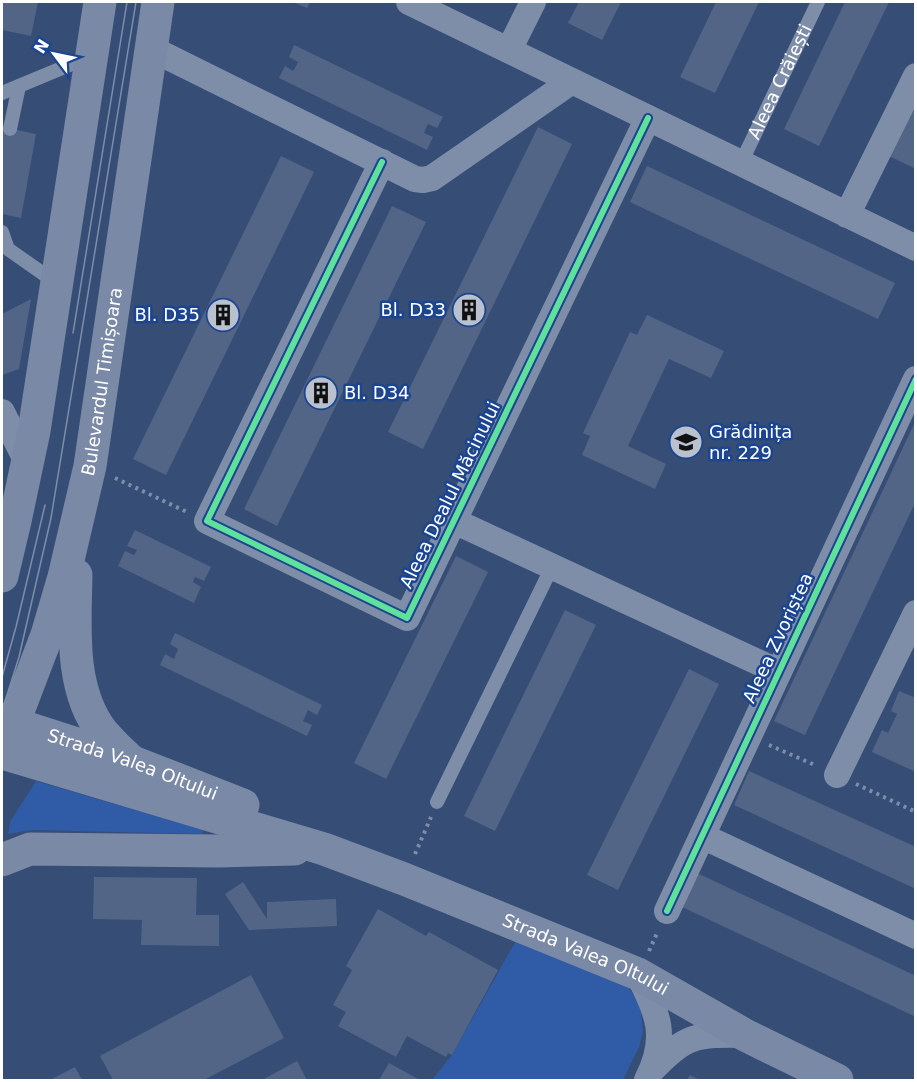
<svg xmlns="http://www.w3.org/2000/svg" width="917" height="1082" font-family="'DejaVu Sans',sans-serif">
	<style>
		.green { fill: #305ba7 }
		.building { fill: #536586 }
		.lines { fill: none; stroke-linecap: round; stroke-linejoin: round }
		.path { stroke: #7e8ea9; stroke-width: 4; stroke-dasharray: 3 4.5; stroke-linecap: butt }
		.service { stroke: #7e8ea9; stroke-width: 14 }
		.minor { stroke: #7e8ea9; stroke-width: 26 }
		.secondary { stroke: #7a89a5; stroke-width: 33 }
		.tram { stroke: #7e8ea9; stroke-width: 1.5 }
		.cycleway-casing { stroke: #1b4591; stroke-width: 10 }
		.cycleway { stroke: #60e19b; stroke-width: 6 }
		.labels { text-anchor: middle; stroke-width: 5; stroke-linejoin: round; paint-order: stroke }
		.street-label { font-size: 18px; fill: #fff; stroke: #1b4591 }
		.poi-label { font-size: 18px; fill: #fff; stroke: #1b4591; text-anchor: end }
	</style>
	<rect width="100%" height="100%" fill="#364d76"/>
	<path class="green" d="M36,781L203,830L202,834L32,830L8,834L10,822Z
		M518,937L626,984L641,1006L643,1031L639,1047L623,1080H432L452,1055Z"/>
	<path class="building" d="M2,2H38L31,36L2,30Z
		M293,2H310L307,8Z
		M579,2H621L602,40L568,23Z
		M716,2H759L715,93L680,77Z
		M845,2H889L819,146L784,129Z
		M294,45L443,117L437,128L428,124L426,128L424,133L433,137L427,150L279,78L285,66L293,71L296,66L298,62L289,57Z
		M916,104V169L889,156Z
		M2,127L36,134L21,218L2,214Z
		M538,127L572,144L423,449L388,432Z
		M281,156L314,172L166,475L133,459Z
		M647,166L895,283L878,319L630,202Z
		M392,206L426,222L277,526L244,509Z
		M31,299L19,369L2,375V314Z
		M647,315L724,351L711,378L669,359L628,446L666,464L655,489L582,455L590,436L583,433L630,332L637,335Z
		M916,420V501L805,735L774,721Z
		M135,530L211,567L204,581L195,577L193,582L201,587L194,603L118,566L125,551L134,555L137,550L127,546Z
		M456,556L488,572L386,779L354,763Z
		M565,610L596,625L495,831L464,816Z
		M175,633L322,705L317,715L308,710L303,721L312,725L307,736L160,665L165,654L174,659L178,649L170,644Z
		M689,669L719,684L618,890L587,875Z
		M899,691L916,698V772L872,752L882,730L888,733L897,714L891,711Z
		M749,771L916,847V889L734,805Z
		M697,873L916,976V1017L682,907Z
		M94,877L197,878L196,915H219V946L141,945L142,920L93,919Z
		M243,882L267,919V902L336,899L337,926L249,930L225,894Z
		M378,909L426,936L429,932L498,970L452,1055L448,1053L446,1057L407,1036L396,1057L338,1026L346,1012L333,1005L352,970L346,966Z
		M251,975L284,1038L204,1080H113L100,1056Z
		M297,1061L307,1080H262Z
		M389,1063L420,1080H379Z
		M75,1067L82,1080H50Z
		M690,1075L700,1080H687Z"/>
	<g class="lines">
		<path class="path" d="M115,478L187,512
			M769,745L817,766
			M856,784L916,812
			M415,854L431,817
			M649,951L658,931"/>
		<g class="service">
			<path d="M2,93L91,56"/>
			<path d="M10,129L19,86"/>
			<path id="s1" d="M741,163L818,2"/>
			<path d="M2,232L8,249L55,282"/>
			<path d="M437,802L552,567"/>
		</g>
		<path class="minor" d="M409,2L916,248
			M150,48L415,179L423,180L432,178L572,81
			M509,50L533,2
			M382,162L207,521L407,618L648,118
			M847,215L916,76
			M2,412L27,462
			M454,521L779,672
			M837,775L916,613
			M702,836L916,936
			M667,911L916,379
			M638,974C658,1014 669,1037 647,1080
			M651,1071C686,1035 695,1034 745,1035"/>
		<g class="secondary">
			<path d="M76,575C75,626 69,690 103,733C111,742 120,751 129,759"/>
			<path d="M2,576L15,521L34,431L100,2"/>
			<path id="s2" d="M2,720L133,762L243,805"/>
			<path id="s3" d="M2,753L324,849L404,879L638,974L745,1035L837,1080"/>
			<path id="s4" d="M2,753L47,635L64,577L90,466L158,2"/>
			<path d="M2,860L30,849L219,851L295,849"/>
		</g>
		<path class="tram" d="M73,333L127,2
			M2,677L16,627L45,505
			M2,711L19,657L51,518L136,2"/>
		<g class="cycleway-casing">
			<path id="cycleway" d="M382,162L207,521L407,618L648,118
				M667,911L916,379"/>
		</g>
		<use href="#cycleway" class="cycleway"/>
	</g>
	<defs>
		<g id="building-disc" transform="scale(1.725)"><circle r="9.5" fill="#b9c1cf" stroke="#1b4591"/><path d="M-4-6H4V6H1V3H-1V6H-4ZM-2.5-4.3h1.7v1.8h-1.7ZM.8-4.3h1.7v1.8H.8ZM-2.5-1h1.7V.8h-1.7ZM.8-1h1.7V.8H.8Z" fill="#111"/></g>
		<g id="school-disc" transform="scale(1.725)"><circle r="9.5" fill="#b9c1cf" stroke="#1b4591"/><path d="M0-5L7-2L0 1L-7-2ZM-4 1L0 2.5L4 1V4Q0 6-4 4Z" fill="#111"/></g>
	</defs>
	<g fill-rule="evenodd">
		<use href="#building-disc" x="469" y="310"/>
		<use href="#building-disc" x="223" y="315"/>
		<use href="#building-disc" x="321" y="393"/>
		<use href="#school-disc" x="686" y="442"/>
	</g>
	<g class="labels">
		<g class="street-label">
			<text dy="6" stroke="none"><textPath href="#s1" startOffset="90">Aleea Crăiești</textPath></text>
			<text dy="6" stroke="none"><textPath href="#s4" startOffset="386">Bulevardul Timișoara</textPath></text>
			<text transform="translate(450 495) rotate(-64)" y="6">Aleea Dealul Măcinului</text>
			<text transform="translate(778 638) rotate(-65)" y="6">Aleea Zvoriștea</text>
			<text dy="6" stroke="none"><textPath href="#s2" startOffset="138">Strada Valea Oltului</textPath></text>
			<text dy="6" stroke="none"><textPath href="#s3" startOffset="618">Strada Valea Oltului</textPath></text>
		</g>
		<g class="poi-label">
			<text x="446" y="316">Bl. D33</text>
			<text x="200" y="321">Bl. D35</text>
			<text x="344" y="399" text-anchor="start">Bl. D34</text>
			<text x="709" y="438" text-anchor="start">Grădinița<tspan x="709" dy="21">nr. 229</tspan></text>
		</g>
	</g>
	<rect width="917" height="1082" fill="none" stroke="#ffffff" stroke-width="6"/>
	<g transform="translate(54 54) rotate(302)" stroke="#1b4591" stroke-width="4.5" paint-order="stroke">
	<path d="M0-4.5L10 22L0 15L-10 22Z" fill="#ffffff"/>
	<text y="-9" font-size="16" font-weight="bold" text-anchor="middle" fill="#ffffff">N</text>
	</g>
</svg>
